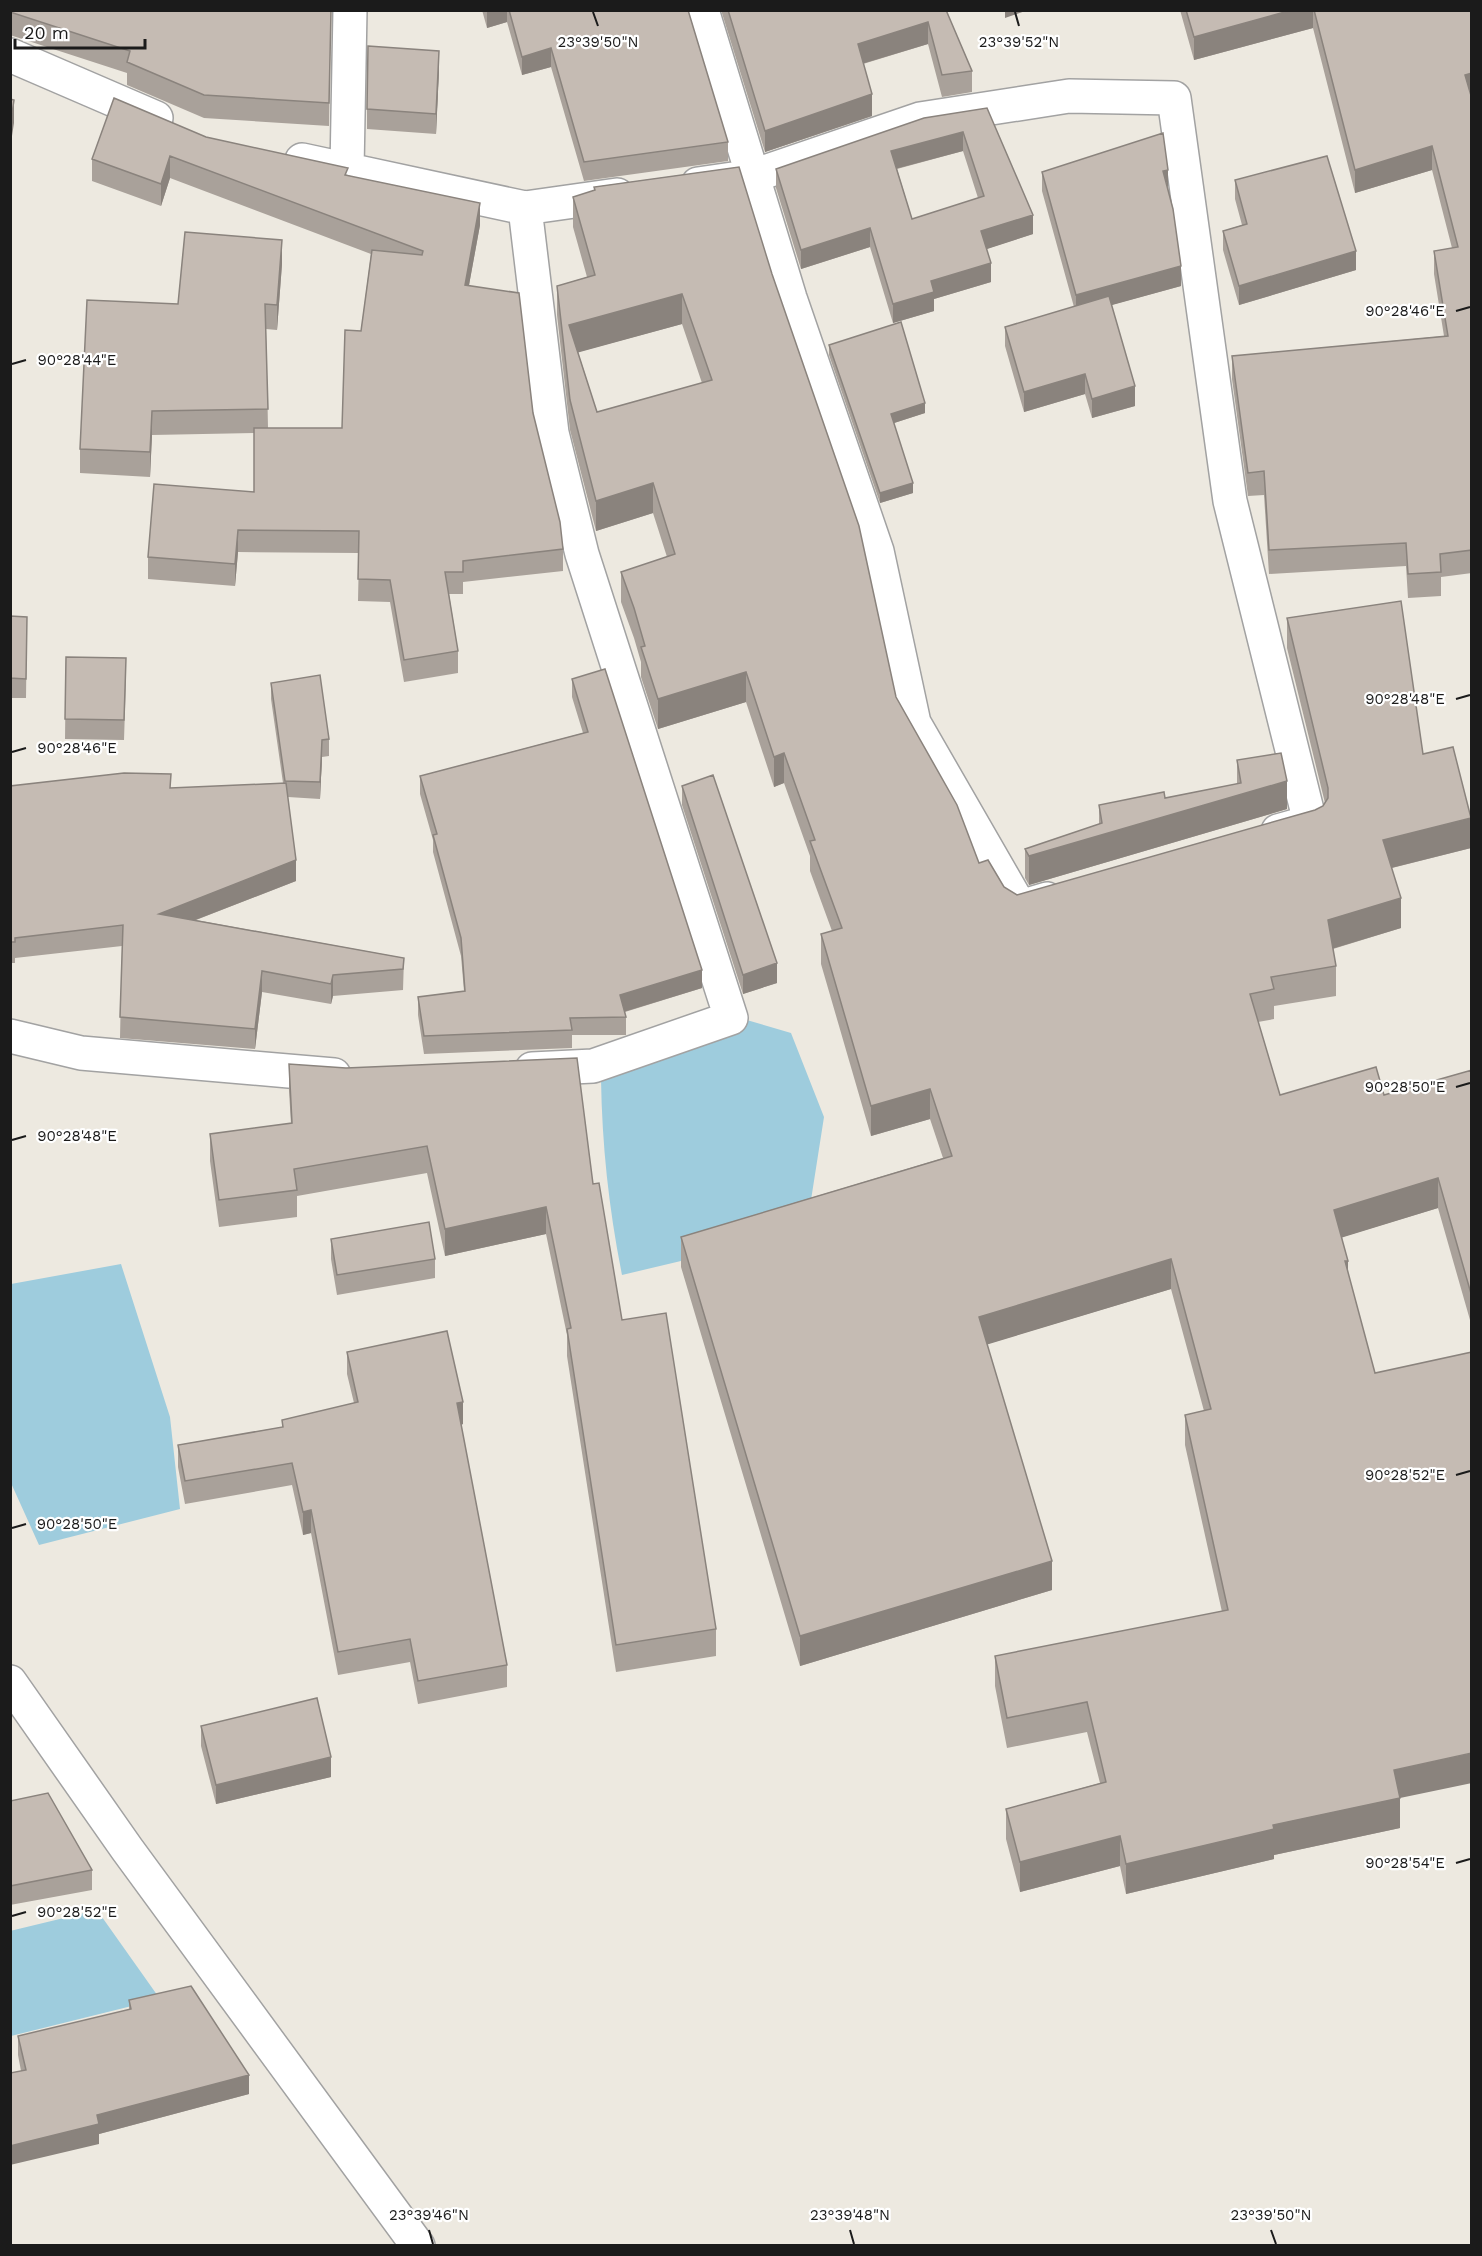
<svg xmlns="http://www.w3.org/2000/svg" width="1482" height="2256" font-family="'Work Sans',sans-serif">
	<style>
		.water { fill: #9eccdd }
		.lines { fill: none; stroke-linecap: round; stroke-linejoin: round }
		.minor-casing { stroke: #a2a2a2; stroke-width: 36 }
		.minor { stroke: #fff; stroke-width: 33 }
		.wall { fill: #a9a19a; fill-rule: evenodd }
		.shaded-wall { fill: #8a837d }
		.building { fill: #c5bbb3; stroke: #8a837d; stroke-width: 1.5; fill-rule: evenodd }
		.ticks { fill: none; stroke: #1b1b1b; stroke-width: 2 }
		.ticks-label { font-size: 15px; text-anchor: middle; fill: #1b1b1b; stroke: #fff; stroke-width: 4.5; stroke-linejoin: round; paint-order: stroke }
	</style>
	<rect width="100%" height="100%" fill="#ede9e0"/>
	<path class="water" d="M733,1016L791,1033L824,1117L811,1200L723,1251L622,1275C609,1209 602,1146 601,1079Z
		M121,1264L170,1417L180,1509L39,1545L11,1483V1284Z
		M97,1910L160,1999L11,2036L10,1931Z"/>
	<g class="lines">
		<g class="minor-casing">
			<path id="minor" d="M702,10L790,298L877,551L914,723L1020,907L1047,899
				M10,55L156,118
				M302,160L525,208L617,195
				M347,169L350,10
				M698,184L753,176L920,119L1069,96L1174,98L1230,501L1310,822L1278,831
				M525,208L552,433L582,554L731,1018L593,1066L532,1069
				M10,1036L81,1053L334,1075
				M10,1682L127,1849L418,2246"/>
		</g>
		<use href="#minor" class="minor"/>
	</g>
	<path class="wall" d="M10,10H331L329,126L204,118L127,85V73L10,35Z
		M482,10H688L728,142V161L584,181L551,67L522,75L507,22L487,28Z
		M721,10H946L972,71V92L942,97L928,44L863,64L872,116L765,152Z
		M1180,10H1472V573L1441,577V596L1408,598L1406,566L1269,574L1264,495L1248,496L1232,379V356L1444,336L1434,274V251L1452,248L1432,170L1355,193L1313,28L1194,60Z
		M439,70L436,134L367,129V109Z
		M987,108L1033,234L986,249L991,282L934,299V311L893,323L870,247L801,269L776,188V169ZM963,151L978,198L912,219L897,169Z
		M206,137L348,175L480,225L469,285L533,413L563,549V571L463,582V594H449L458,651V673L404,682L390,602L358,601L359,553L238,552L235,586L148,579V557L254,492V433L152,435L150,477L80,473V449L178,304L282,264L277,330L266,329L268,428H342L361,331L371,254L170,178L161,206L92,181V159Z
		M739,167L896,697L979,863L1004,887L1017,895L1315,810L1323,806L1325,803L1287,648V618L1423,754L1471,848L1392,868L1401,928L1333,949L1336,966V996L1274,1006V1019L1258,1022L1280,1095H1384L1472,1070V1327L1438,1208L1342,1237L1348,1274L1400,1798V1828L1274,1855V1859L1126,1894L1120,1866L1020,1892L1006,1839V1809L1100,1783L1087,1732L1007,1748L995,1686V1656L1222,1612L1185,1445V1415L1204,1411L1171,1289L987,1344L1052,1590L800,1666L681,1267V1237L943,1158L930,1119L871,1136L821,964V934L832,931L810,871V856L784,783L774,787L746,702L658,729L641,677V662L634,638L621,602V572L667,557L653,513L596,531L570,430L557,315V286L587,277L573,227V197L594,191V187ZM682,324L702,383L597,412L578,352Z
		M1042,172L1168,188L1181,286L1111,305L1135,406L1092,418L1085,394L1024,412L1005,346V327L1074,307L1042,191Z
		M1235,180L1356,270L1239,305L1223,250V231L1242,225L1235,199Z
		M829,345L925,413L894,423L913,493L880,503L829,355Z
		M10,616L27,617L26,698H10Z
		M66,657L126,678L124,740L65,739Z
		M572,679L702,988L625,1012L626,1017V1035H572V1048L424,1054L418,1015V997L464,991L461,956L433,852V840L420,794V776L583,733L572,697Z
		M271,683L329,739V756L322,757L320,799L288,797L296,881L196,920L404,958L403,990L333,996L331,1004L262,992L255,1049L120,1038L122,946L15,958V963H10V786L171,788L283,783L271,699Z
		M1237,760L1287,809L1029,885L1025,878V849L1099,824V805L1165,798L1237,784Z
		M682,786L777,983L743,994L682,805Z
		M289,1064L593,1184L622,1320L716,1629V1656L616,1672L567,1356V1335L546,1234L445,1256L427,1173L297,1196V1217L219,1227L210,1161V1134L291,1124L289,1091Z
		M331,1239L435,1259V1278L337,1295L331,1259Z
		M347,1352L463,1424L461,1425L507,1665V1687L418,1704L410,1662L338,1675L311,1533L303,1535L292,1485L185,1504L178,1467V1445L282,1427V1420L354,1403L347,1374Z
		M201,1726L331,1777L216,1804L201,1746Z
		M10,1801L92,1870V1890L10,1905Z
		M129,2000L249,2094L99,2134V2144L21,2071L18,2055V2036L129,2010Z"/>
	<path class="shaded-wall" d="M487,10H507V22L487,28Z
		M1005,10H1028L1005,18Z
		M1292,10H1313V28L1194,60V37Z
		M928,22V44L858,65V44Z
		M551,48V67L522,75V57Z
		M439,51V70L436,134V114Z
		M1472,73V96L1465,98V75Z
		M872,94V116L765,152V131Z
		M14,100V123L10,149V126Z
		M963,132V151L891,170V151Z
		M1432,146V170L1355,193V170Z
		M170,156V178L161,206V184Z
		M1168,170V189L1163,171Z
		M480,203V225L465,307V285Z
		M1033,215V234L981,251V231Z
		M870,228V247L801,269V250Z
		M282,240V264L277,330V305Z
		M1356,251V270L1239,305V286Z
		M991,263V282L934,299V311L893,323V304L931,281Z
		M1181,266V286L1076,315V295Z
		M682,294V324L569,355V325Z
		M1085,374V394L1024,412V392Z
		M1135,386V406L1092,418V399Z
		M925,403V413L891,424V414Z
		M152,411V435L150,477V452Z
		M653,483V513L596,531V501Z
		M913,483V493L880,503V493Z
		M238,530V552L235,586V564Z
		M746,672V702L658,729V699Z
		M322,740V757L320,799V782Z
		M784,753V783L774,787V757Z
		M1287,781V809L1029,885V856Z
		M1471,818V848L1383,870V840Z
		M296,860V881L159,934V914Z
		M1401,898V928L1328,950V920Z
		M777,963V983L743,994V975Z
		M702,970V988L620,1013V995Z
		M262,971V992L255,1049V1029Z
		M333,975V996L331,1004V984Z
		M930,1089V1119L871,1136V1106Z
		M1438,1178V1208L1334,1240V1210Z
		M546,1207V1234L445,1256V1229Z
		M1171,1259V1289L979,1347V1317Z
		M1345,1261H1348V1290Z
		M463,1402V1424L457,1426V1403Z
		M311,1510V1533L303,1535V1512Z
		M1052,1561V1590L800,1666V1636Z
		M1472,1753V1783L1400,1798V1828L1274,1855V1859L1126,1894V1864L1273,1825L1394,1770Z
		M331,1757V1777L216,1804V1785Z
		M1120,1836V1866L1020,1892V1862Z
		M249,2075V2094L99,2134V2144L10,2165V2146L97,2115Z"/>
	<path class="building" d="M10,10H331L329,103L204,95L127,62L130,51L10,12Z
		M509,10H688L728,142L584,162L551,48L522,57Z
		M728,10H946L972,71L942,75L928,22L858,44L872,94L765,131Z
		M1186,10H1292L1194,37Z
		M1314,10H1472V73L1465,75L1472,99V550L1440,554L1441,572L1408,574L1406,543L1269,550L1264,471L1248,473L1232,356L1448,336L1434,251L1458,247L1432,146L1355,170Z
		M368,46L439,51L436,114L367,109Z
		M114,98L206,137L348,168L345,175L480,203L465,285L519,293L533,413L560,522L563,549L463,561V572H445L458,651L404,660L390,580L358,579L359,531L238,530L235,564L148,557L154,484L254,492V428H342L345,330L361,331L372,250L422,255L423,251L170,156L161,184L92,159Z
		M10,99L14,100L10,126Z
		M987,108L1033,215L981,231L991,263L931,281L934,292L893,304L870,228L801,250L776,169L924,118ZM963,132L984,196L912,219L891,151Z
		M1163,133L1168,170L1163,171L1173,209L1181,266L1076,295L1042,172Z
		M1327,156L1356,251L1239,286L1223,231L1247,224L1235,180Z
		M739,167L772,274L859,526L896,697L957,805L979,863L988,860L1004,887L1017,895L1315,810L1323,806L1328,798V788L1287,618L1401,601L1423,754L1453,747L1471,818L1383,840L1401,898L1328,920L1336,966L1271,977L1274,989L1250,994L1280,1095L1376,1067L1384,1095L1472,1070V1297L1438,1178L1334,1210L1348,1261H1345L1375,1373L1472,1352V1753L1394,1770L1400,1798L1273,1825L1274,1829L1126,1864L1120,1836L1020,1862L1006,1809L1106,1782L1087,1702L1007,1718L995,1656L1228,1610L1185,1415L1211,1409L1171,1259L979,1317L1052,1561L800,1636L681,1237L952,1156L930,1089L871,1106L821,934L842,928L810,841L815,840L784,753L774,757L746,672L658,699L641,647L645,646L634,608L621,572L675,554L653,483L596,501L570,400L557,286L595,275L573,197L595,190L594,187ZM682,294L712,380L597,412L569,325Z
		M185,232L282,240L277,305L265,304L268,409L152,411L150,452L80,449L87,300L178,304Z
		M1109,296L1135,386L1092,399L1085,374L1024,392L1005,327Z
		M901,322L925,403L891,414L913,483L880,493L829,345Z
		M10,616L27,617L26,679L10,678Z
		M66,657L126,658L124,720L65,719Z
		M605,669L702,970L620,995L626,1017L570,1018L572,1030L424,1036L418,997L465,991L461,938L433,835L437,834L420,776L588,732L572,679Z
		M320,675L329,739L322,740L320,782L285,781L271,683Z
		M1281,753L1287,781L1029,856L1025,849L1102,823L1099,805L1164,792L1165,798L1241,783L1237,760Z
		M124,773L171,774L170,788L286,783L296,860L159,914L404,958L403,969L333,975L331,984L262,971L255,1029L120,1017L123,925L15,938V942H10V786Z
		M713,775L777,963L743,975L682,786Z
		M577,1058L593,1184L599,1183L622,1320L666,1313L716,1629L616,1645L567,1329L571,1328L546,1207L445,1229L427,1146L294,1169L297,1190L219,1200L210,1134L292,1123L289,1064L346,1068Z
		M429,1222L435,1259L337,1275L331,1239Z
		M447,1331L463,1402L457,1403L507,1665L418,1681L410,1639L338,1652L311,1510L303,1512L292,1463L185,1481L178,1445L283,1427L282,1420L358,1402L347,1352Z
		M317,1698L331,1757L216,1785L201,1726Z
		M48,1793L92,1870L10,1886V1801Z
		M191,1986L249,2075L97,2115L99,2124L10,2146V2073L26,2070L18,2036L131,2009L129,2000Z"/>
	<path class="ticks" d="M593,12L598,26M1015,12L1019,26M1456,311L1470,307M12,364L26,360M1456,699L1470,695M12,752L26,748M1456,1087L1470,1083M12,1140L26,1136M1456,1475L1470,1471M12,1528L26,1524M1456,1863L1470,1859M12,1916L26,1912M429,2230L433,2244M850,2230L854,2244M1271,2230L1276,2244"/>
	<g class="ticks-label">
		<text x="598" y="47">23°39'50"N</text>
		<text x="1019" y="47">23°39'52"N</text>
		<text x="1405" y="316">90°28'46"E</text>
		<text x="77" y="365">90°28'44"E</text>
		<text x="1405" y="704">90°28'48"E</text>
		<text x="77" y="753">90°28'46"E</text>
		<text x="1405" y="1092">90°28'50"E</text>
		<text x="77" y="1141">90°28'48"E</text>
		<text x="1405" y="1480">90°28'52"E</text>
		<text x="77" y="1529">90°28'50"E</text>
		<text x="1405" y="1868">90°28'54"E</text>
		<text x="77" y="1917">90°28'52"E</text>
		<text x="429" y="2220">23°39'46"N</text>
		<text x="850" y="2220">23°39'48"N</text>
		<text x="1271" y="2220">23°39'50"N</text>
	</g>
	<rect width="1482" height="2256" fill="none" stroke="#1b1b1b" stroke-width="24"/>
	<path d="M15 39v9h130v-9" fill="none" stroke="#1b1b1b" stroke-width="3"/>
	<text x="24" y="39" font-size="18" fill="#1b1b1b" stroke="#ffffff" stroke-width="4.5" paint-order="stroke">20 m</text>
</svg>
